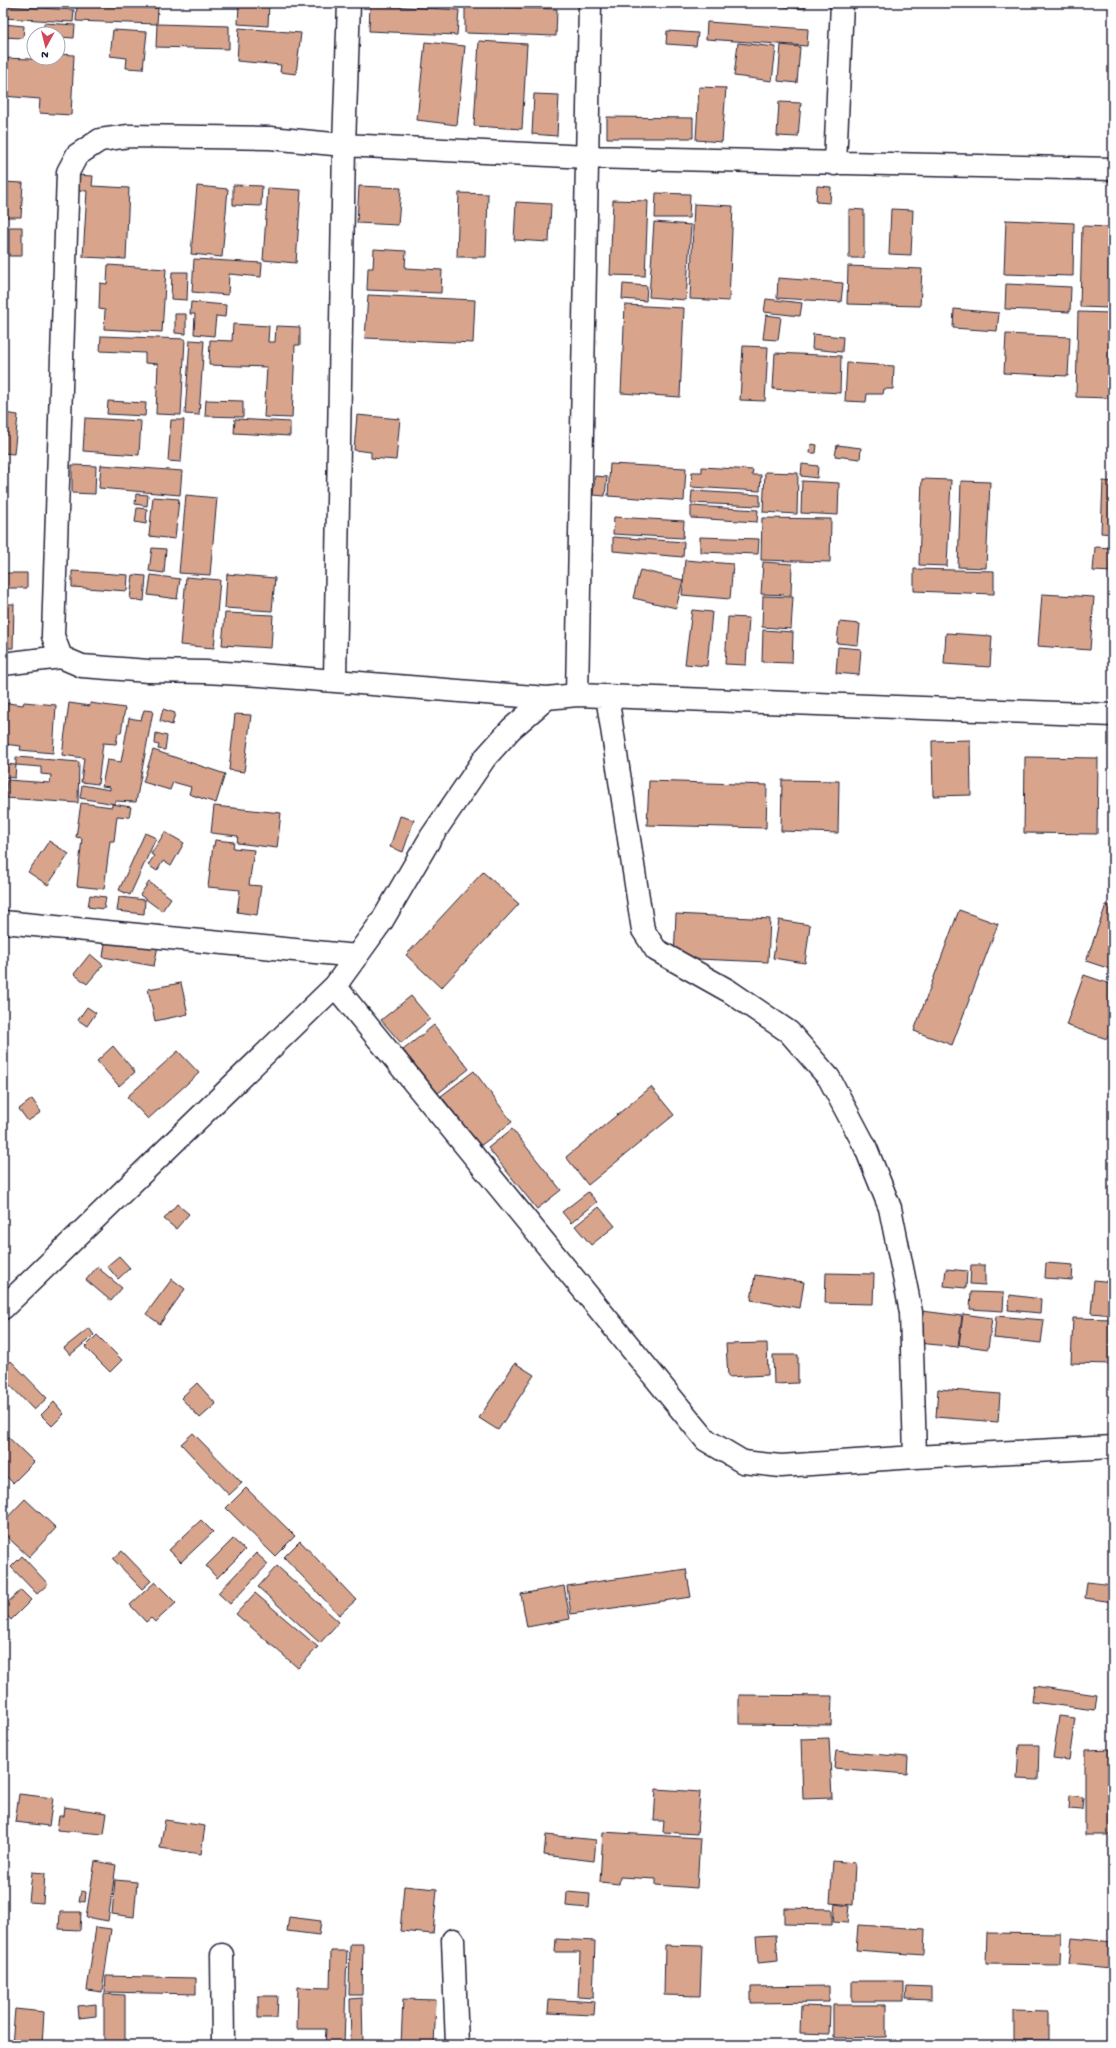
<svg xmlns="http://www.w3.org/2000/svg" width="1116" height="2048" font-family="'Gochi Hand',sans-serif">
	<style>
		.building { fill: #d8a58c; stroke: #22223b }
		.lines { fill: none; stroke-linecap: round; stroke-linejoin: round }
		.minor-casing { stroke: #22223b; stroke-width: 25 }
		.minor { stroke: #fff; stroke-width: 22 }
	</style>
	<rect width="100%" height="100%" fill="#fff"/>
	<filter id="ink" filterUnits="userSpaceOnUse"><feTurbulence type="fractalNoise" baseFrequency=".025" numOctaves="2"/><feDisplacementMap in="SourceGraphic" scale="8" xChannelSelector="R" yChannelSelector="G"/><feConvolveMatrix kernelMatrix="1 2 1 2 8 2 1 2 1" color-interpolation-filters="sRGB"/></filter>
	<g filter="url(#ink)">
		<path class="building" d="M239,3H269L268,26L238,24Z
			M744,3H805V9Z
			M77,5L158,8L157,24L76,21Z
			M370,5L459,10L457,35L369,31Z
			M3,6L74,10L73,22L3,18Z
			M465,6L557,9L556,36L465,33Z
			M707,22L808,29L807,46L706,39Z
			M44,23L75,25L74,38L58,37V34H44Z
			M3,24L24,26L23,38L3,37Z
			M157,24L229,26V49L156,47Z
			M239,28L301,33L296,74L280,72L281,65L237,61Z
			M113,30L147,32L143,69L126,68L127,58L110,56Z
			M667,31L698,33L696,46L666,44Z
			M479,41L527,44L522,129L474,126Z
			M425,42L465,46L457,125L417,120Z
			M738,43L776,47L772,81L734,76Z
			M781,45L800,47L797,83L778,81Z
			M58,54L74,55L71,115L39,113L40,99L3,96V58L58,60Z
			M699,87L726,88L722,142L696,140Z
			M534,94L559,95L557,136L532,134Z
			M779,102L801,103L798,137L777,136Z
			M607,117L693,118V138H607Z
			M75,175L93,176L92,186L129,188L126,259L83,257L87,191L75,190Z
			M3,182L23,183L21,217H3Z
			M233,185L262,186L261,206L233,205Z
			M197,186L228,189L222,257L191,254Z
			M359,186L401,188L398,225L357,223Z
			M817,186L831,187L830,203L816,202Z
			M268,188L301,190L296,263L263,260Z
			M459,193L488,194L486,257H457Z
			M656,193L690,194L689,218H655Z
			M613,200L648,201L645,276L610,275Z
			M516,202L551,204L549,242L514,240Z
			M694,204L733,206L729,301L690,299Z
			M849,209L864,210V258H849Z
			M891,209L913,210L911,255L889,254Z
			M1006,220L1074,223L1073,276L1004,274Z
			M654,222L691,225L686,300L649,297Z
			M1082,226L1112,227L1110,308L1080,307Z
			M9,227H22V256H9Z
			M374,249L406,251L405,268L442,270L441,293L367,290L368,268H373Z
			M194,259L262,263L261,277L229,274L228,295L192,292Z
			M108,265L166,269L162,332L104,329L105,310L99,309L100,283L107,284Z
			M848,266L922,269L920,306L847,304Z
			M172,272H188L187,300L171,299Z
			M778,278L843,283L841,302L777,298Z
			M623,284L647,286L646,301L622,299Z
			M1006,284L1071,287L1070,312L1005,309Z
			M368,295L475,300L473,343L365,338Z
			M766,299L802,303L800,316L764,312Z
			M191,302L226,305L225,317L216,316L214,336L194,334L195,314H190Z
			M625,305L684,308L680,397L621,393Z
			M954,309L999,313L997,331L953,328Z
			M1078,312L1111,313L1109,398L1076,397Z
			M175,314H186V334L175,333Z
			M766,315L781,317L778,340L763,339Z
			M233,324L269,326L268,342H275L276,326L300,327V345H295L292,418L264,417L267,367L209,365L210,340L232,341Z
			M813,334L843,337L842,352L812,349Z
			M1006,334L1070,337L1068,376L1004,373Z
			M101,336L185,339L181,415L156,414L158,364L145,363V353L100,351Z
			M190,340L204,341L199,415L185,414Z
			M743,346L768,347L765,401L740,400Z
			M775,353L841,356L840,393L773,389Z
			M847,363L894,366L893,389H884L883,394H867L866,402L845,401Z
			M206,400L243,401V417L205,416Z
			M108,401L146,403L145,416L107,414Z
			M3,413L18,415L14,454L3,453Z
			M357,415L400,419L396,460L371,458V452L354,450Z
			M85,418L141,421L139,455L83,451Z
			M235,419L290,422V436L234,433Z
			M171,420H184L181,462L168,461Z
			M811,444L817,445L816,453H810Z
			M837,445L861,448L860,459L835,456Z
			M610,464L686,468L684,501L608,496Z
			M802,464L818,466L817,478L801,476Z
			M72,465L96,466L95,494L72,493Z
			M101,465L182,471L180,495L99,488Z
			M3,467H7L6,491H3Z
			M702,467L753,470L752,475H761L760,491L691,487L692,472H702Z
			M765,472L798,473L797,514L763,512Z
			M595,476L607,477L605,496L593,495Z
			M922,479L951,480L947,566L919,565Z
			M802,481L839,483L838,515L801,513Z
			M961,481L990,482L986,568L958,567Z
			M1103,481L1113,482V534L1101,533Z
			M692,491L760,495V506L691,503Z
			M136,494L148,495L147,506L135,504Z
			M186,495L217,498L210,575L179,573Z
			M153,497L179,499L175,539L149,536Z
			M691,506L758,510L757,522L691,518Z
			M137,508L147,509L146,524L135,522Z
			M614,517L684,521L683,538L613,534Z
			M762,518L831,519L830,562L761,560Z
			M613,537L684,542L683,557L613,551Z
			M700,537L759,539L758,554L700,552Z
			M1095,547L1113,548V572L1093,571Z
			M152,548L166,549L164,573L149,571Z
			M685,560L733,564L730,599L682,595Z
			M763,562L792,564L791,595L761,594Z
			M914,569L994,571V594L914,591Z
			M640,570L683,580L676,608L633,598Z
			M72,571L128,575L127,591L72,587Z
			M3,573H27V588H3Z
			M227,574L275,578L272,611L225,608Z
			M133,575L146,576L144,601L130,599Z
			M151,575L180,579L177,599L148,595Z
			M186,577L220,580L214,648L180,645Z
			M1042,594L1094,597L1090,650L1038,646Z
			M763,596L793,597L791,629L762,627Z
			M3,604H14L13,648H3Z
			M692,610L712,612L707,666L685,664Z
			M225,613L273,615L271,648L222,645Z
			M728,617L749,618L746,665L725,664Z
			M839,622L860,624L858,645L837,643Z
			M763,630L793,632L792,663L762,662Z
			M946,633L992,636L990,667L944,664Z
			M838,647L861,649L859,675L836,673Z
			M24,702L56,705L53,753L20,750L21,746L3,744L7,703L23,705Z
			M69,703L90,706V703L125,708L121,733H118L116,744L103,743L98,784L81,782L84,758L62,755Z
			M163,709L175,713L172,725L160,721Z
			M144,710L153,711L136,802L115,801V804L80,798L82,785L110,790V787L102,786L107,760L121,762L129,718L141,720Z
			M235,714L251,715L244,772L229,770Z
			M156,733L167,736L165,750L158,749L159,745L155,744Z
			M970,740L971,795L933,796L932,741Z
			M153,750L225,774L216,803L189,794L191,787L173,782L170,790L143,782Z
			M16,757L79,762L78,803L5,798L7,780L50,783L51,775L41,774V767L16,765Z
			M1025,757L1098,758L1097,834L1024,833Z
			M4,764L16,765L15,778L4,777Z
			M782,780L839,781L838,833L781,831Z
			M649,781L767,785L766,828L647,825Z
			M81,803L112,807V804L131,807L129,817L117,816L114,841H110L104,889L77,886L82,838L76,837Z
			M214,806L281,813L277,848L237,843L238,836L211,833Z
			M400,816L414,820L403,852L390,847Z
			M165,832L184,843L171,866L163,861L157,871L148,865L154,856L151,854Z
			M145,833L156,838L130,895L119,890Z
			M215,840L234,842L233,848L254,850L249,885L261,886L257,915L237,912L240,890L208,887L213,845L214,846Z
			M49,841L69,854L48,885L28,872Z
			M483,872L519,904L441,988L406,955Z
			M149,882L171,898L162,911L140,895Z
			M90,895L106,897L104,909L88,907Z
			M119,897L145,900L144,914L117,911Z
			M1106,905L1113,907V970L1086,961Z
			M959,910L998,924L952,1045L914,1031Z
			M676,914L770,919L768,962L674,958Z
			M779,920L810,925L805,963L773,958Z
			M106,937L158,946L154,966L103,957Z
			M90,954L103,965L87,984L74,974Z
			M1084,975L1113,985V1022L1107,1039L1066,1025Z
			M181,983L188,1014L155,1021L148,989Z
			M411,996L430,1019L401,1043L381,1020Z
			M87,1007L96,1013L87,1026L78,1020Z
			M434,1025L469,1069L438,1093L403,1050Z
			M113,1046L135,1072L119,1086L97,1061Z
			M178,1051L199,1073L148,1119L127,1097Z
			M474,1071L512,1122L480,1146L441,1096Z
			M651,1087L674,1115L588,1185L566,1157Z
			M32,1099L41,1112L28,1121L19,1109Z
			M512,1129L561,1190L537,1209L488,1148Z
			M588,1192L597,1202L571,1223L562,1212Z
			M177,1204L189,1214L176,1229L164,1219Z
			M599,1207L615,1226L591,1245L575,1226Z
			M119,1256L130,1268L118,1279L107,1266Z
			M1046,1263L1073,1265L1072,1280L1045,1278Z
			M971,1265H985V1285L970,1284Z
			M97,1267L122,1288L111,1301L86,1280Z
			M946,1269L967,1271L966,1288L944,1286Z
			M826,1273L874,1274L873,1304L825,1303Z
			M755,1275L804,1282L800,1308L751,1300Z
			M172,1279L185,1289L160,1324L146,1314Z
			M1094,1280L1113,1282V1315L1091,1313Z
			M971,1292L1004,1293L1003,1311L970,1309Z
			M1010,1295L1041,1299L1040,1313L1008,1310Z
			M922,1311L962,1316L958,1347L918,1343Z
			M963,1314L992,1318L988,1349L959,1345Z
			M996,1316L1044,1320L1041,1343L994,1338Z
			M1073,1318L1113,1319V1364L1071,1363Z
			M89,1328L94,1335L70,1355L64,1348Z
			M97,1335L122,1360L110,1372L85,1347Z
			M767,1343L768,1375L728,1377L726,1344Z
			M773,1355H798V1383L774,1384Z
			M11,1361L47,1398L34,1410L3,1378V1369Z
			M515,1363L534,1375L498,1430L479,1418Z
			M197,1383L216,1404L200,1418L181,1398Z
			M938,1389L1000,1394L998,1422L936,1417Z
			M54,1402L64,1414L52,1426L41,1415Z
			M3,1432L34,1462L13,1483L3,1473Z
			M193,1433L242,1483L229,1495L181,1444Z
			M246,1488L295,1536L275,1556L226,1508Z
			M25,1499L56,1528L29,1557L3,1533V1522Z
			M201,1520L213,1532L181,1562L169,1550Z
			M233,1539L245,1550L217,1578L206,1566Z
			M300,1541L356,1600L339,1615L284,1557Z
			M122,1551L151,1581L142,1589L113,1559Z
			M256,1553L268,1564L230,1604L218,1593Z
			M22,1556L48,1584L37,1594L11,1567Z
			M277,1566L339,1622L320,1643L258,1587Z
			M686,1569L691,1597L571,1614L567,1586Z
			M155,1582L176,1603L155,1622L151,1618L146,1622L130,1605Z
			M1087,1582L1113,1585V1602L1085,1598Z
			M564,1586L570,1619L527,1627L521,1594Z
			M21,1590L31,1600L11,1620L3,1611V1607Z
			M255,1593L318,1647L298,1668L236,1614Z
			M1034,1686L1097,1695L1095,1710L1032,1702Z
			M739,1695L832,1696L831,1725L739,1724Z
			M1059,1716L1075,1718L1069,1760L1053,1758Z
			M829,1738L832,1798L803,1799L801,1739Z
			M1019,1745H1039L1038,1780L1017,1779Z
			M1113,1749V1835H1085V1750Z
			M836,1751L908,1757L907,1774L834,1768Z
			M656,1789L700,1792L697,1834L663,1832L664,1821H654Z
			M19,1794L53,1798L49,1826L15,1822Z
			M1070,1795L1083,1797L1082,1810L1069,1809Z
			M64,1807L107,1813L104,1834L57,1830L59,1816H63Z
			M165,1820L205,1826L201,1854L160,1848Z
			M603,1832L700,1838L697,1888L656,1885V1879L620,1877L619,1884L600,1882Z
			M546,1835L596,1840L594,1861L544,1855Z
			M95,1861L116,1865L108,1921L86,1917Z
			M833,1861L855,1863L853,1905L830,1903Z
			M32,1872L45,1873L43,1903L29,1902Z
			M115,1880L137,1882L134,1917L112,1914Z
			M404,1886L437,1889L433,1934L400,1931Z
			M81,1891L86,1892L85,1902L79,1901Z
			M567,1892L590,1894L589,1908L566,1906Z
			M835,1904L849,1906L847,1923L833,1922Z
			M784,1908L832,1909V1925L784,1924Z
			M60,1912H81L80,1930L59,1929Z
			M289,1917L321,1921L319,1935L287,1931Z
			M858,1925L925,1929L924,1955L856,1950Z
			M96,1927L111,1929L102,1992L87,1990Z
			M987,1933L1061,1934L1060,1965L986,1964Z
			M776,1935L778,1961L758,1963L756,1936Z
			M1072,1938L1113,1942L1111,1968L1069,1964Z
			M556,1939L595,1941L593,1998L578,1997L580,1952H555Z
			M350,1944H363L362,1995H349Z
			M665,1945L702,1946L700,1996L664,1995Z
			M331,1951H347L344,2045H325L326,2029H297L298,1987L330,1988Z
			M106,1976L196,1978V1994L105,1992Z
			M852,1981H904V2001H852Z
			M829,1986V2002L751,2003V1987Z
			M907,1986L931,1987V2000L906,1999Z
			M104,1994L125,1995V2045H104Z
			M258,1996H278L277,2018H258Z
			M362,1998L363,2045H351L350,1999Z
			M403,1999L436,2000L434,2045H401Z
			M549,1999L595,2002L594,2015L548,2013Z
			M96,2004V2016L79,2018L78,2006Z
			M833,2005H886V2037L833,2038Z
			M801,2006L830,2007L829,2034L800,2033Z
			M15,2009L44,2012L42,2045H12Z
			M1014,2010L1048,2011V2040H1014Z"/>
		<g class="lines">
			<g class="minor-casing">
				<path id="minor" d="M835,164L842,3
					M61,657L53,636L68,172L77,155L100,140L129,136L270,138L344,145L587,157L1113,169
					M3,664L61,657L82,666L148,671L205,672L260,675L547,698L577,695L1113,715
					M335,680L344,145L349,3
					M577,695L590,3
					M607,696L643,930L656,950L729,991L789,1032L829,1078L865,1146L890,1208L911,1312L915,1457
					M3,922L357,956
					M335,986L706,1440L743,1462L781,1466L915,1457L1113,1447
					M3,1308L335,986L382,921L431,837L485,758L511,729L547,698
					M453,1940L457,2045
					M222,1955L223,2045"/>
			</g>
			<use href="#minor" class="minor"/>
		</g>
	</g>
	<rect width="1116" height="2048" fill="none" stroke="#fff" stroke-width="16"/>
	<rect x="8" y="8" width="1100" height="2032" fill="none" stroke="#22223b" stroke-width="1.5" filter="url(#ink)"/>
	<g transform="translate(46 46) rotate(187)"><circle r="19" fill="#ffffff" stroke="#a7a7b1"/>
	<path d="M0-3L7 15L0 10L-7 15Z" fill="#d1495b"/>
	<text y="-6" font-size="11" font-weight="bold" text-anchor="middle" fill="#22223b">N</text>
	</g>
</svg>
